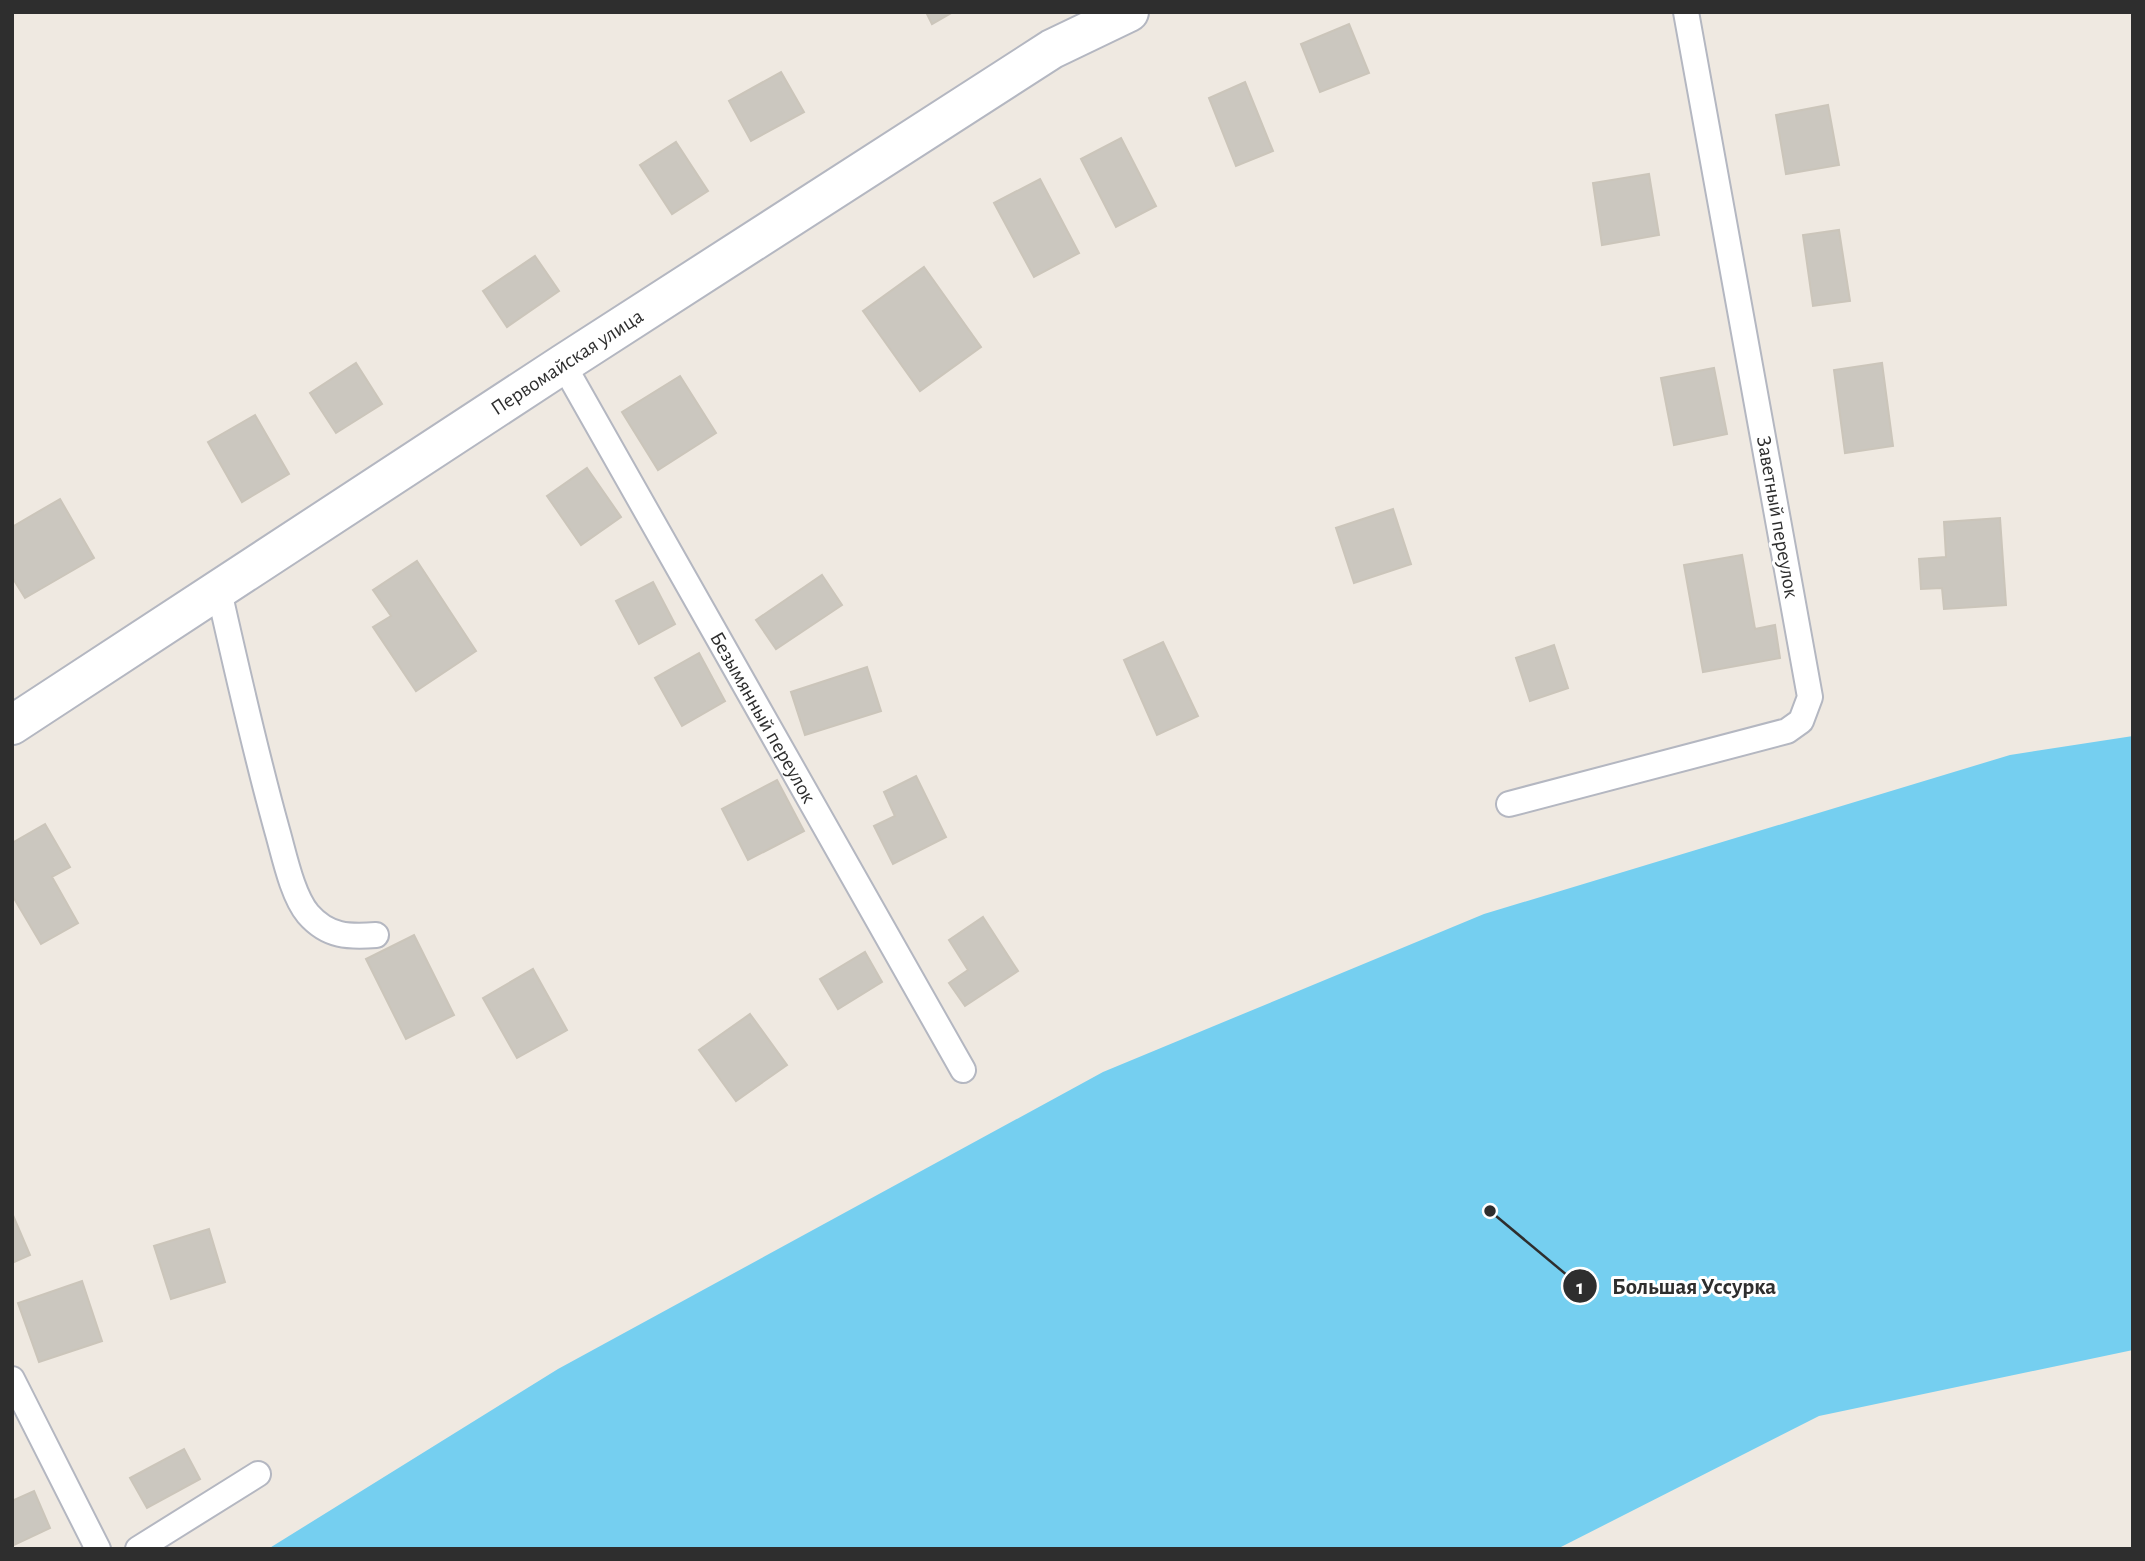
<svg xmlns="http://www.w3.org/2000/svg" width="2145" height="1561" font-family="'Alegreya Sans',sans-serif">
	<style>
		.water { fill: #75cff0 }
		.building { fill: #cbc7bf; stroke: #cbc5ba; stroke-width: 2 }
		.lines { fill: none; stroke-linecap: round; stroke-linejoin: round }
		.service-casing { stroke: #b4b7c1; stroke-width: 28 }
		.secondary-casing { stroke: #b4b7c1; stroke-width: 42 }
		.service { stroke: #fff; stroke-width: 24 }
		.secondary { stroke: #fff; stroke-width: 38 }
		.labels { text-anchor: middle; stroke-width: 6; stroke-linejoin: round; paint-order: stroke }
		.street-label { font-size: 21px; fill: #2e2e2e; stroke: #fff }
		.leader { fill: none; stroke: #2e2e2e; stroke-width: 2.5 }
		.callout-dot { fill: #2e2e2e; stroke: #fff; stroke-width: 2.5 }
		.mark-label { font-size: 21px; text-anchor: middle; font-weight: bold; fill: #fff }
		.callout-label { font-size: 23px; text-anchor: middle; font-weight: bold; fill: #2e2e2e; stroke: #fff; stroke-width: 6; stroke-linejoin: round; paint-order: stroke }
	</style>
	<rect width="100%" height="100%" fill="#efe9e1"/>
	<path class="water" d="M2133,736V1350L1819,1416L1557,1549H268L558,1369L1103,1072L1484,914L2010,755Z"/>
	<path class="building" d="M926,12H953L932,24Z
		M1349,24L1369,73L1320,92L1301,44Z
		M781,72L804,112L751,141L729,101Z
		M1245,82L1273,151L1236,166L1209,98Z
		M1828,105L1839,165L1786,174L1776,115Z
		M1121,138L1156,206L1116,227L1081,159Z
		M676,142L708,191L672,214L640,165Z
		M1649,174L1659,235L1602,245L1593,183Z
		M1040,179L1079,253L1034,277L994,203Z
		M1839,230L1850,301L1813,306L1803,235Z
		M535,256L559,291L507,327L483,291Z
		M924,267L981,347L920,391L863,311Z
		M356,363L382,404L336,433L310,393Z
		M1882,363L1893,446L1845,453L1834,370Z
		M1714,368L1727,434L1674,445L1661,378Z
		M680,376L716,433L658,470L622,412Z
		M255,415L289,474L242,502L208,442Z
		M587,468L621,517L581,545L547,496Z
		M60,499L94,558L25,598L12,577V527Z
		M1393,509L1411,564L1354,583L1336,528Z
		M2000,518L2006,605L1944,609L1942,588L1921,589L1919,559L1946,557L1944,522Z
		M1742,555L1755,629L1775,625L1780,658L1703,672L1684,565Z
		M417,561L476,651L416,691L373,627L391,616L373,590Z
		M822,575L842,605L776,649L756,620Z
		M653,582L675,624L639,644L616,601Z
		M1163,642L1198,716L1157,735L1124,660Z
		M1554,645L1568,688L1530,701L1516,658Z
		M699,653L725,701L682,726L655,678Z
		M867,667L881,711L805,735L791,692Z
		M916,776L946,837L893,864L874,826L895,816L884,792Z
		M777,780L804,831L748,860L722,809Z
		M45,824L70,867L52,877L78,923L41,944L12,895V843Z
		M983,917L1018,971L965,1006L949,983L968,970L949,940Z
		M414,935L454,1015L406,1039L366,959Z
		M865,952L882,982L838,1009L820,979Z
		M533,969L567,1030L517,1058L483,998Z
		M750,1014L787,1065L736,1101L699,1050Z
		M12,1213L30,1255L12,1263Z
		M209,1229L225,1282L171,1299L154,1246Z
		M82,1281L102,1341L39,1362L18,1303Z
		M184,1449L200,1479L147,1508L130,1478Z
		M34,1491L50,1528L12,1546V1501Z"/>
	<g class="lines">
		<g class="service-casing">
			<g id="service">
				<path id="s1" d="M563,364L963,1070"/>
				<path d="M219,591C237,671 255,751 277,830C284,854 292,895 308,914C328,937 349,937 376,935"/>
				<path d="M1509,804L1787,731L1801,721L1810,697L1686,12"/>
				<path d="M12,1379L98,1549"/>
				<path d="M138,1549L258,1474"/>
			</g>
		</g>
		<g class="secondary-casing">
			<g id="secondary">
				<path id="s2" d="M12,725L563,364L1052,49L1129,12"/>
			</g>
		</g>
		<use href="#service" class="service"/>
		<use href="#secondary" class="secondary"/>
	</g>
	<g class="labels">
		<g class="street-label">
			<text dy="7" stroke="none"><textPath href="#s2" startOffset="663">Первомайская улица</textPath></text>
			<text transform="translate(1778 517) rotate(80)" y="7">Заветный переулок</text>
			<text dy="7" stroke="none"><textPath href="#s1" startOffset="406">Безымянный переулок</textPath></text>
		</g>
	</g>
	<path class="leader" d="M1490 1211L1580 1286"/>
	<g class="callout-dot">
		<circle cx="1490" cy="1211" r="7"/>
		<circle cx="1580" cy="1286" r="18"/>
	</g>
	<g class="mark-label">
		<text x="1580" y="1294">1</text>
	</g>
	<g class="callout-label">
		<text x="1694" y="1294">Большая Уссурка</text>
	</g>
	<rect width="2145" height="1561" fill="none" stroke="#2e2e2e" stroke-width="28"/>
</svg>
